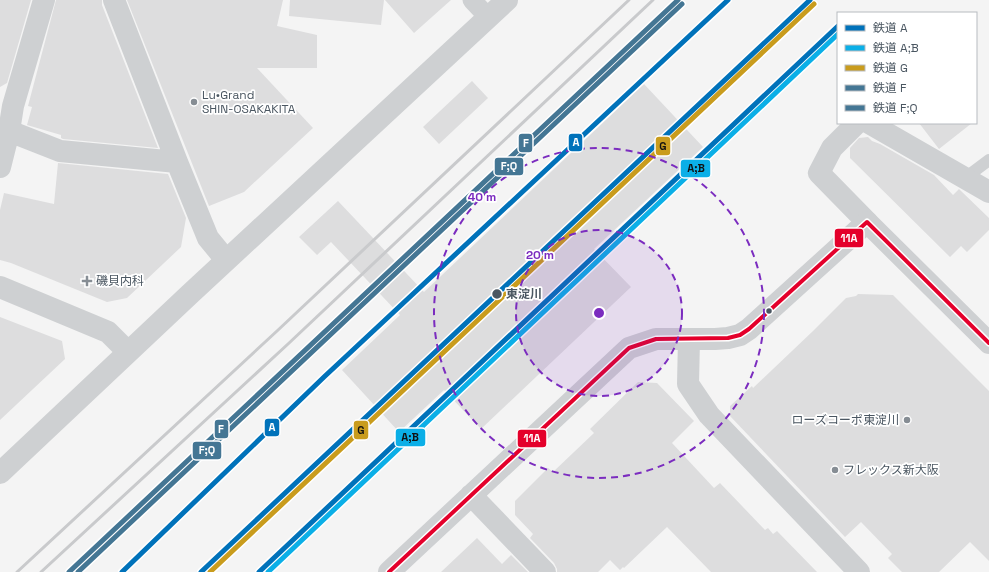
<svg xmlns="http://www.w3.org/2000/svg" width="989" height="572" font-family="'Space Grotesk','Noto Sans JP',sans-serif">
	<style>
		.building { fill: #ddddde }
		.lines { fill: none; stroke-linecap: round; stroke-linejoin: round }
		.service { stroke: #ced0d2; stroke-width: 12 }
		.pedestrian { stroke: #ced0d2; stroke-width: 19 }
		.minor { stroke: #ced0d2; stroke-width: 22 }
		.tertiary { stroke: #ced0d2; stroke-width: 22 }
		.rail { stroke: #c9cacc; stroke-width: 3 }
		.bus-1-casing { stroke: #fff; stroke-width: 7 }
		.bus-1 { stroke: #e4002b; stroke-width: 4 }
		.rail-1-casing { stroke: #fff; stroke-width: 8 }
		.rail-2-casing { stroke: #fff; stroke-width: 8 }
		.rail-3-casing { stroke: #fff; stroke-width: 8 }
		.rail-4-casing { stroke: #fff; stroke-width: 8 }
		.rail-5-casing { stroke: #fff; stroke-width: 8 }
		.rail-1 { stroke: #0072ba; stroke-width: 5 }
		.rail-2 { stroke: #0bafe7; stroke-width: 5 }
		.rail-3 { stroke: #c99c1d; stroke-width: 5 }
		.rail-4 { stroke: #447694; stroke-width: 5 }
		.rail-5 { stroke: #447694; stroke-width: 5 }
		.ring { fill: none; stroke: #7b2cbf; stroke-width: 2; stroke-dasharray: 7 5 }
		.poi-dot { fill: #868d94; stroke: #fff; stroke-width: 1.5 }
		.stop-dot { fill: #4a5661; stroke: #fff; stroke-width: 1.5 }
		.labels { text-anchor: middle; stroke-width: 3.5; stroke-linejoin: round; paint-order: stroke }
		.poi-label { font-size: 12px; fill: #4a5661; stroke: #fff; text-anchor: start }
		.stop-label { font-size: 12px; font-weight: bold; fill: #4a5661; stroke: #fff; text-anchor: start }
		.centre { fill: #7b2cbf; stroke: #fff; stroke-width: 2 }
		.ring-label { font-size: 12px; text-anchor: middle; font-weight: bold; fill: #7b2cbf; stroke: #fff; stroke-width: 3.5; stroke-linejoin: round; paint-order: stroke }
		.line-badge { stroke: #fff; stroke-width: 1.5 }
		.badge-label { font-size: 11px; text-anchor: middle; font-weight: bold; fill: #fff }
		.pale-badge-label { font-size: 11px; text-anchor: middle; font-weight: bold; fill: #111 }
	</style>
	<rect width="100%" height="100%" fill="#f4f4f4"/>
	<path class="building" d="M0,0H31L7,83L0,87Z
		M56,0H102V5L158,148L63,139L61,138V135L27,125L32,107L28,106Z
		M127,0H283L277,26L317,35V68H257L313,128L244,192L209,206Z
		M290,0H384L381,25L289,16Z
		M385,0H451L414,33Z
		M472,81L488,98L439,144L423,127Z
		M644,84L703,147L594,249L631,287L481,429L444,390L399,432L342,370L400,315L331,242L317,255L299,237L338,201L424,292Z
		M919,123H972L939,149Z
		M868,137L872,141L880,144L934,175L953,195L959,189L960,190L989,218V230L967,252L961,246L950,257L850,158V148L859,138Z
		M58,163L168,174L186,218L181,247L127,298L107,302L11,263L0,260V210L4,193L54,204Z
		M858,294L893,295L989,391V561L970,542L939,572H902L888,558L892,554L861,522L845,537L730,416V406L752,386L753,388L813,331L846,298L856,296Z
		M0,317L62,341L65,359L0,420Z
		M638,382L657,383L694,421L672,443L714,488L720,483L765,530L768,528L773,534L777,531L817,572H711L667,527L624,568L623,567L620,570L610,560L598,572H557V569L554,563L530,538L533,534L515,515V501L548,468L553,472L594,433L590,429Z
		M477,538L502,564L511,555L528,572H441Z"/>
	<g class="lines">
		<path class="service" d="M965,178L989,160"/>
		<path class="pedestrian" d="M472,0L488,17"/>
		<path class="minor" d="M114,0L177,162L208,238L226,260
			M857,123L832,148L819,173L867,222
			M9,131L60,151L177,162
			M0,167L9,131L13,106L44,0
			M689,339L688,384L709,415L859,572"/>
		<path class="tertiary" d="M869,123L989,192
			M0,287L108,332L128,352
			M0,473L190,294L507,0
			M471,495L545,572
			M389,572L629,348L656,339H715L728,338L740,335L749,329L867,222L989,343"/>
		<path class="rail" d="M17,572L277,331L629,0
			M41,572L288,344L653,0"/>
		<g class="bus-1-casing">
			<path id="bus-1" d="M389,572L629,348L656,339L728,338L740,335L749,329L867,222L989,343"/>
		</g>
		<use href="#bus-1" class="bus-1"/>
		<g class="rail-1-casing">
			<path id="rail-1" d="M122,572L324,377L728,0
				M201,572L810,0
				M259,572L838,26"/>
		</g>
		<g class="rail-2-casing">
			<path id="rail-2" d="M268,572L838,34"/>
		</g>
		<g class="rail-3-casing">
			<path id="rail-3" d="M210,572L814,4"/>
		</g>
		<g class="rail-4-casing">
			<path id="rail-4" d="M69,572L678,0"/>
		</g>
		<g class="rail-5-casing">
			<path id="rail-5" d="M78,572L682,4"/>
		</g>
		<use href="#rail-1" class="rail-1"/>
		<use href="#rail-2" class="rail-2"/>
		<use href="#rail-3" class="rail-3"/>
		<use href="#rail-4" class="rail-4"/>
		<use href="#rail-5" class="rail-5"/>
	</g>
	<circle cx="599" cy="313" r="83" fill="#7b2cbf" fill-opacity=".12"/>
	<g class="ring">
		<circle cx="599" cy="313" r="83"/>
		<circle cx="599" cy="313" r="165"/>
	</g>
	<g class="poi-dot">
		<circle cx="194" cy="102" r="4"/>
		<path d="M85 275h4v4h4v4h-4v4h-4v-4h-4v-4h4z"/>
		<circle cx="907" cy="420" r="4"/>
		<circle cx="835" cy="470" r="4"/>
	</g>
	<g class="stop-dot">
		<circle cx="497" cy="294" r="5.5"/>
		<circle cx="769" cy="311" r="3.5"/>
	</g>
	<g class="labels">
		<g class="poi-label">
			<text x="202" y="99">Lu•Grand<tspan x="202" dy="14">SHIN-OSAKAKITA</tspan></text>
			<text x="96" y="285">磯貝内科</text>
			<text x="899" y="424" text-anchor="end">ローズコーポ東淀川</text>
			<text x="843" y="474">フレックス新大阪</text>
		</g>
		<g class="stop-label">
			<text x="506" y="298">東淀川</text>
		</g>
	</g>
	<circle cx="599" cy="313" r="6" class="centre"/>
	<g class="ring-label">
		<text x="482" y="201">40 m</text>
		<text x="540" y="259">20 m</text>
	</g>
	<g class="line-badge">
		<rect x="568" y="133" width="15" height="19" rx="4" fill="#0072ba"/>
		<rect x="518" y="133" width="15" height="20" rx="4" fill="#447694"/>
		<rect x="655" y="136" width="16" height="20" rx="4" fill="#c99c1d"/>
		<rect x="494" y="157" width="30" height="19" rx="4" fill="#447694"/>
		<rect x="680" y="159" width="31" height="19" rx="4" fill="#0bafe7"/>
		<rect x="834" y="228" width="30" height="20" rx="4" fill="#e4002b"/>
		<rect x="264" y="418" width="16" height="19" rx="4" fill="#0072ba"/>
		<rect x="214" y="419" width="15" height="20" rx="4" fill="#447694"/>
		<rect x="353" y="420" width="16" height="20" rx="4" fill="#c99c1d"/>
		<rect x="395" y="428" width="31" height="19" rx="4" fill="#0bafe7"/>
		<rect x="517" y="429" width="30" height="19" rx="4" fill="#e4002b"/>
		<rect x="192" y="441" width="30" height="19" rx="4" fill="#447694"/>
	</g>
	<g class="badge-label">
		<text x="576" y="146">A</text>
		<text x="526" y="147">F</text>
		<text x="509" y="170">F;Q</text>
		<text x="849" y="242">11A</text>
		<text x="272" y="431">A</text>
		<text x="221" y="433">F</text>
		<text x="532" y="442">11A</text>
		<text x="207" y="454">F;Q</text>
	</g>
	<g class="pale-badge-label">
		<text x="663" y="150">G</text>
		<text x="696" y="172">A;B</text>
		<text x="361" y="434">G</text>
		<text x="410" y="441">A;B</text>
	</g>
	<rect x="837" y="12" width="140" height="112" fill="#ffffff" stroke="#b7bbc0"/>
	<rect x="845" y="25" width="20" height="6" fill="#0072ba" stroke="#b7bbc0"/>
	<text x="873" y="32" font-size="12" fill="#4a5661">鉄道 A</text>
	<rect x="845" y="45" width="20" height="6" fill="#0bafe7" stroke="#b7bbc0"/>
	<text x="873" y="52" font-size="12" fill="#4a5661">鉄道 A;B</text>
	<rect x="845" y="65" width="20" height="6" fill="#c99c1d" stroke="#b7bbc0"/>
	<text x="873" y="72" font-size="12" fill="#4a5661">鉄道 G</text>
	<rect x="845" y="85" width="20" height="6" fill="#447694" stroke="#b7bbc0"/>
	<text x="873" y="92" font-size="12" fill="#4a5661">鉄道 F</text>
	<rect x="845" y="105" width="20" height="6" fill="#447694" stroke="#b7bbc0"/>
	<text x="873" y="112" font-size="12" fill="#4a5661">鉄道 F;Q</text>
</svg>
